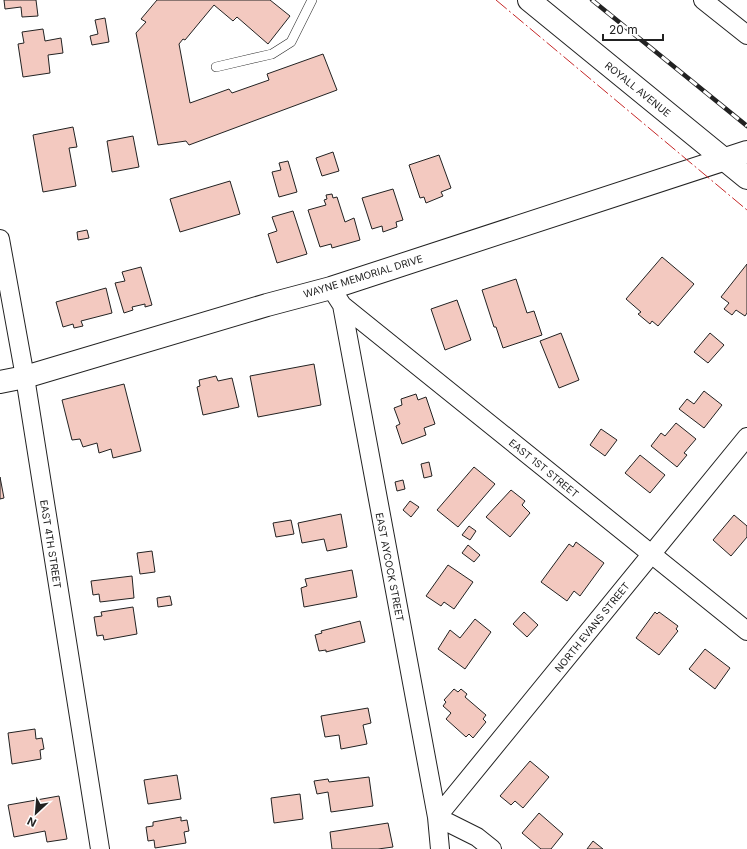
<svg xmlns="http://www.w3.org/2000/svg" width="747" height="849" font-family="Inter,sans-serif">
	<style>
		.building { fill: #f3c9c0; stroke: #222 }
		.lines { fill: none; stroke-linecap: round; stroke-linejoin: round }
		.service-casing { stroke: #222; stroke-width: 10 }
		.minor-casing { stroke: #222; stroke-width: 20 }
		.tertiary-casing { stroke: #222; stroke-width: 24 }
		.secondary-casing { stroke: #222; stroke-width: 24 }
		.service { stroke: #fff; stroke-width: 9 }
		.minor { stroke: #fff; stroke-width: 18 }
		.tertiary { stroke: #fff; stroke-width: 22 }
		.secondary { stroke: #fff; stroke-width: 22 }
		.rail-casing { stroke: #222; stroke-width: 4.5 }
		.rail { stroke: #fff; stroke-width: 3; stroke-dasharray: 9; stroke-linecap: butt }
		.power { stroke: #c62828; stroke-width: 1; stroke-dasharray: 14 3 2 3; stroke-linecap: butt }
		.labels { text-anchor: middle; stroke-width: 3; stroke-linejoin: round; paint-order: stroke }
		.street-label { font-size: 10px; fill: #222; stroke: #fff }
	</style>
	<rect width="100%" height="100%" fill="#fff"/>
	<path class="building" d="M4,0H36L38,16L22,17L21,7L5,9Z
		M157,0H270L290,16L268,44L237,17L233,21L214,5L185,40L183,39L179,44L190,103L229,89L232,93L269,80L267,74L323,54L337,90L189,145L186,141L158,145L136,33L146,22L141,19Z
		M105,18L109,42L92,45L90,36L98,34L95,20Z
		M43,29L45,41L61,38L63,53L48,55L50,73L23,77L18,44L24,43L22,32Z
		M73,127L77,147L69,148L76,186L43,192L33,135Z
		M133,136L139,167L112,172L107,141Z
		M333,152L339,171L322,176L316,158Z
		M439,155L451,188L441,192L443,196L426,203L424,197L420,198L409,165Z
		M288,161L297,192L279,197L272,172L281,170L279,163Z
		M230,181L240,214L180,232L170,199Z
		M393,189L403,220L396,222L397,227L383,232L382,226L372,229L362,198Z
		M332,194L333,198L337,197L345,222L354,218L360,240L332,248L331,244L320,247L308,210L326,205L324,200L327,199L326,195Z
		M293,211L307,254L277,263L268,234L277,231L272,217Z
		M87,230L89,238L78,240L77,232Z
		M662,257L694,284L658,326L652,321L650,324L638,314L641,312L626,299Z
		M747,264V313L745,316L736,310L732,315L724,309L729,303L721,297Z
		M141,267L152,305L145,307V304L132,307L133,310L124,313L115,283L125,281L122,272Z
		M516,279L527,313L534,311L542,335L503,348L496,327H494L482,290Z
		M106,288L112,313L81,321L83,326L74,328L73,324L63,327L56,302Z
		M457,300L471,340L445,350L431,309Z
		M561,333L579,380L559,388L540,341Z
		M710,333L724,345L708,363L694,352Z
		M314,364L321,405L258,417L250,376Z
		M216,376L218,381L232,378L239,407L203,415L197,387L200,386L199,380Z
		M124,384L141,451L113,458L111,449L99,453L97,443L83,447L80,439L72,440L62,400Z
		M704,391L722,405L704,428L679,409L687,399L694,404Z
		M416,394L418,400L426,397L435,424L424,428L426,435L402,444L396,426L400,424L394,408L402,405L401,399Z
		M676,423L696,439L684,453L687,455L677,467L651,446L661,433L665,436Z
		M601,429L617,440L605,456L590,445Z
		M640,455L665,475L650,493L625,473Z
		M429,462L432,476L424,478L421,464Z
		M474,467L495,484L458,527L437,510Z
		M0,477L4,498L0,499Z
		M403,480L405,489L397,491L395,482Z
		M511,490L525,501L522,505L530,513L510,537L486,517Z
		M410,501L419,507L411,517L403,510Z
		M341,514L347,547L327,551L324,539L302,543L298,523Z
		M734,515L747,526V537L731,556L713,540Z
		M291,520L294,534L276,537L273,523Z
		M469,526L476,531L470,540L462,535Z
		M576,542L604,563L580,596L574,591L567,601L541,582L569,544L573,547Z
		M468,545L480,555L474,562L462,553Z
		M152,551L155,572L140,574L137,553Z
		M448,565L473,582L454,609L444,602L441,606L426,596Z
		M352,570L357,597L304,607L301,588L307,586L305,579Z
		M132,576L134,598L100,602L99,594L93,595L91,581Z
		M170,596L172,605L158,607L157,598Z
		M133,607L137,634L104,640L103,635L97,636L94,617L102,616L101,612Z
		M524,612L538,625L527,637L513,624Z
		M655,612L657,614L659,612L678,626L676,629L678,631L659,655L636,638Z
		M475,619L491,632L465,669L438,649L450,630L460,638Z
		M360,621L365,642L326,652V650L319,651L315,635L322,633L321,631Z
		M705,649L730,668L715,689L689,669Z
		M454,689L458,692L461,689L467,694L465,697L486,715L483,719L486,722L473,738L469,734L466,737L446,719L451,713L443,706L446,702L444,700Z
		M368,708L371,723L363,725L367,744L341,749L339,735L325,737L321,716Z
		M35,729L36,739L42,738L44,749L40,750L41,759L12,764L8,733Z
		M530,761L549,777L523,808L515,801L511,805L500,796Z
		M177,775L181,799L148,804L144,780Z
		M369,777L373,806L331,812L328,792L317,794L314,781L328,779L329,782Z
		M300,794L303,819L274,823L271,798Z
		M59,796L67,839L47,842L45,831L14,837L8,805Z
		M539,813L563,834L551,849H541L522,833Z
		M181,817V821L187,820L189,831L184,832L186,843L155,848L154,840L148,841L146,827L153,826V822Z
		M388,823L393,847L378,849H332L330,832Z
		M593,841L603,849H587Z"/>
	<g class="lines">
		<g class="service-casing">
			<path id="service" d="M216,67L272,54L291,42L312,0"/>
		</g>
		<g class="minor-casing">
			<path id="minor" d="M703,0L747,35
				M0,239L25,377L100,849
				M331,288L342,305L437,817L440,849
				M342,305L747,631
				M492,849L477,837L437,817L747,437"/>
		</g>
		<g class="tertiary-casing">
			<path id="tertiary" d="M529,0L747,178"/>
		</g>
		<g class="secondary-casing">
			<path id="secondary" d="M0,382L25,377L267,305L331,288L747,152"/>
		</g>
		<use href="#service" class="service"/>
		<use href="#minor" class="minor"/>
		<use href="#tertiary" class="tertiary"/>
		<use href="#secondary" class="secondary"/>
		<g class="rail-casing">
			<path id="rail" d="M592,0L747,126"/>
		</g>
		<use href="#rail" class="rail"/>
		<path class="power" d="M496,0L747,210"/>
	</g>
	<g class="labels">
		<g class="street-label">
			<text transform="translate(638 89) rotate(39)" y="4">ROYALL AVENUE</text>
			<text transform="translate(363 276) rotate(-17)" y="4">WAYNE MEMORIAL DRIVE</text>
			<text transform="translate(544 468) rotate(39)" y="4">EAST 1ST STREET</text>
			<text transform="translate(51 544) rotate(81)" y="4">EAST 4TH STREET</text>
			<text transform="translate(390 567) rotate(79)" y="4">EAST AYCOCK STREET</text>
			<text transform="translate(592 627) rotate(-51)" y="4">NORTH EVANS STREET</text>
		</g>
	</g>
	<g transform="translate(36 813) rotate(206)" stroke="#ffffff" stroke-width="3" paint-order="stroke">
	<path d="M0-3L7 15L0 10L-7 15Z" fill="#222222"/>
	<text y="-6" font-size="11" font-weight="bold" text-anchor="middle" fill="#222222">N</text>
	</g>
	<path d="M603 34v6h60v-6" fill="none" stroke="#222222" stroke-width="2"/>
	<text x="609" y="34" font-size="12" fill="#222222" stroke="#ffffff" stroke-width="3" paint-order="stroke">20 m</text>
</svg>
